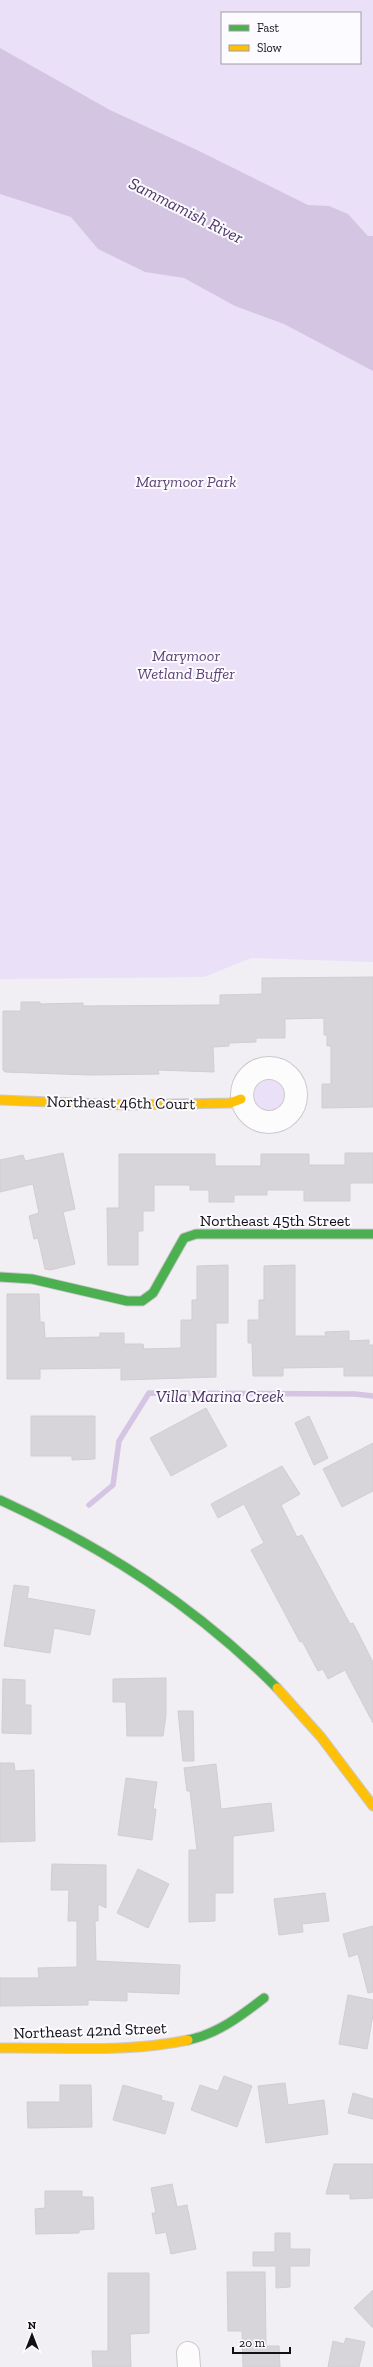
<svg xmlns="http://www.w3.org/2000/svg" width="373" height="2367" font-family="'Zilla Slab',serif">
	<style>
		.green { fill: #eae0f7; fill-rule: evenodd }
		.water { fill: #d4c6e3 }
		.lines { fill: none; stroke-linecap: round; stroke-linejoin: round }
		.stream { stroke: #d4c6e3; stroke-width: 5.5 }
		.building { fill: #d7d5da; stroke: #d0ced2 }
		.street-casing { stroke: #cac9cd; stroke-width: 24 }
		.fast-casing { stroke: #cac9cd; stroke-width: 11 }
		.slow-casing { stroke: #cac9cd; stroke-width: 11 }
		.street { stroke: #fdfcfd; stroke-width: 22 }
		.fast { stroke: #4caf50; stroke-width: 9 }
		.slow { stroke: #ffc107; stroke-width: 9 }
		.labels { text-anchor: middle; stroke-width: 4; stroke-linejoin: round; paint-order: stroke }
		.park-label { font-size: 16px; font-style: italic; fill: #5e4477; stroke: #fcfbff }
		.street-label { font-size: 16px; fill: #121014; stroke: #fcfbff }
		.water-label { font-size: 17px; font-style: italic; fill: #4e3566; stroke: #fcfbff }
	</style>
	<rect width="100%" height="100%" fill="#f1eef4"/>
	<path class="green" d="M0,0H373V962L251,958L204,977L0,979ZM222,13H360V63H222Z
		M254 1095a15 15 0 1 1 30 0a15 15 0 1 1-30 0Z"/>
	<path class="water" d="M0,48L110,110L197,150L308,205L329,206L348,214L368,236H373V371L284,324L235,306L184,278L145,272L98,249L71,217L0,194Z"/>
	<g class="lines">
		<path class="stream" d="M89,1505L113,1485L119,1441L149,1393L355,1394L373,1396"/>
	</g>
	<path class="building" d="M373,977V1107L322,1108V1084H331V1046H327V1035H324V1018L285,1019V1038H256V1042L229,1043V1046L213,1047L214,1072L158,1070L159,1074L90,1075L5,1072L3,1070V1011H21V1002H40V1004L83,1003V1006L220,1005V995L262,994V978Z
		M63,1153L75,1209L63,1212L75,1264L50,1270L45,1269L38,1238L34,1239L29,1216L39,1213L33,1184L0,1192V1160L23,1155L25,1161Z
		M345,1153H373V1183H350V1201H304V1190H267V1195H234V1202H209V1190H190V1185H154V1211H143V1231H138V1265H108L107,1208H119V1154H215V1166H261V1154H309V1165H345Z
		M228,1265V1323H216V1377L121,1380V1368L40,1369V1379H7V1294H39L40,1322H44L45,1338L100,1337V1333H124V1344H143L144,1349L181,1348V1320H192V1300H197V1266Z
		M295,1265V1336H326L325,1332L349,1331V1341L369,1340V1345H373V1376H344V1367L283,1368V1376H253L252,1343H248V1320H259V1300H264V1266Z
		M206,1408L227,1446L171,1476L150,1438Z
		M31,1416H95V1459L72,1460V1456H31Z
		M309,1416L328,1458L314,1465L295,1423Z
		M373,1443V1491L342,1507L323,1469Z
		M282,1466L300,1494L281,1505L297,1537L302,1535L350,1624L353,1623L373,1662V1723L345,1670L328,1679L323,1669L318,1671L302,1641L300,1642L251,1550L264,1543L244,1504L218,1518L211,1504Z
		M14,1585L29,1587L27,1598L95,1610L90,1635L54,1628L50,1653L4,1646Z
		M166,1678V1715L163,1736H127L126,1702H113V1679Z
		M3,1679L25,1680V1705H31V1734L2,1733Z
		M178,1711H193L194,1761H183Z
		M0,1763H14L15,1771L34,1770L35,1841L0,1842Z
		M216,1764L221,1809L271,1803L274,1831L233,1836V1893H215V1921L189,1922V1850H197L190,1791H187L184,1768Z
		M126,1778L157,1782L153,1809H156L152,1840L118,1835Z
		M52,1864L106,1865V1908L98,1904V1921H95L96,1961L180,1965L179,1994L127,1992V2001L88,2000V2005L0,2006V1978H39L38,1968L77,1967V1921H68L69,1890H51Z
		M138,1869L169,1884L148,1928L117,1913Z
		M325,1893L329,1921L302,1924L303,1932L279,1935L274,1899Z
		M373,1926V1992L368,1993L358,1954L349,1957L343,1934Z
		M348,1995L373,2000V2015L367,2049L339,2044Z
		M224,2076L252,2086L237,2127L191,2110L200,2085L218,2091Z
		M285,2083L288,2105L324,2100L328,2134L266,2143L258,2086Z
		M60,2085H91L92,2127L28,2128L27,2102H60Z
		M123,2085L162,2096L161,2100L174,2103L165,2134L113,2120Z
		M353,2093L373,2099V2119L348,2113Z
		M334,2164H373V2198L350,2199V2194H326Z
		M172,2184L177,2207L187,2205L196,2249L171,2254L166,2232L156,2234L152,2213H156L151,2188Z
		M45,2191H82V2197H93L94,2229L79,2230V2233L36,2234L35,2209L45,2208Z
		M275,2233H290V2249H310L309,2266H290V2287L276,2288V2266H253V2252H275Z
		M227,2272H265L266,2346H279L280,2367H243L242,2331H228Z
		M108,2273H149V2333L130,2334L131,2367H93L92,2351H108Z
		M373,2290V2328L354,2308Z
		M346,2338L365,2342L359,2367H328L333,2341L344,2344Z"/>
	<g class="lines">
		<g class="street-casing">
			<path id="street" d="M242 1095a27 27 0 1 1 54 0a27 27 0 1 1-54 0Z
				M188,2353L189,2367"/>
		</g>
		<g class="fast-casing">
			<path id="fast" d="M0,1277L32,1279L127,1301H142L153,1293L184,1238L196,1234H373
				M0,1500C105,1548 195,1606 277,1688
				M188,2040C217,2034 241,2016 264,1998"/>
		</g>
		<g class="slow-casing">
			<path id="slow" d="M0,1100L126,1105L230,1103L241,1099
				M277,1688L321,1737L373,1806
				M0,2048C62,2047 127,2053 188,2040"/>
		</g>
		<use href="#street" class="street"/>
		<use href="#fast" class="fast"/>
		<use href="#slow" class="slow"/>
	</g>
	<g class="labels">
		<g class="park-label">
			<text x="186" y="487">Marymoor Park</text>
			<text x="186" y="661">Marymoor<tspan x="186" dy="18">Wetland Buffer</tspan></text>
		</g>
		<g class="street-label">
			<text transform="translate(121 1102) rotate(1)" y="6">Northeast 46th Court</text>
			<text x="275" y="1226">Northeast 45th Street</text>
			<text transform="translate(90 2030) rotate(-2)" y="6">Northeast 42nd Street</text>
		</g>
		<g class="water-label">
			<text transform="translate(186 210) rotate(27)" y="6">Sammamish River</text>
			<text x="220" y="1402">Villa Marina Creek</text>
		</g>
	</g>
	<rect x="221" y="12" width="140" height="52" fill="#fcfbff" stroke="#9e9da1"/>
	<rect x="229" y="25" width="20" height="6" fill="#4caf50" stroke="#9e9da1"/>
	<text x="257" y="32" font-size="12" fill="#121014">Fast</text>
	<rect x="229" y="45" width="20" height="6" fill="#ffc107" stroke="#9e9da1"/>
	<text x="257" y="52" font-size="12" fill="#121014">Slow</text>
	<g transform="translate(32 2335)" stroke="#fcfbff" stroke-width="3" paint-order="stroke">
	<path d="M0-3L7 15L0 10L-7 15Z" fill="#121014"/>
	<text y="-6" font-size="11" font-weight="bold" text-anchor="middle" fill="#121014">N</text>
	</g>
	<path d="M233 2347v6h57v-6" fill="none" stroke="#121014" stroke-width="2"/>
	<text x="239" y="2347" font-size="12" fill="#121014" stroke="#fcfbff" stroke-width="3" paint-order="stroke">20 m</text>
</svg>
